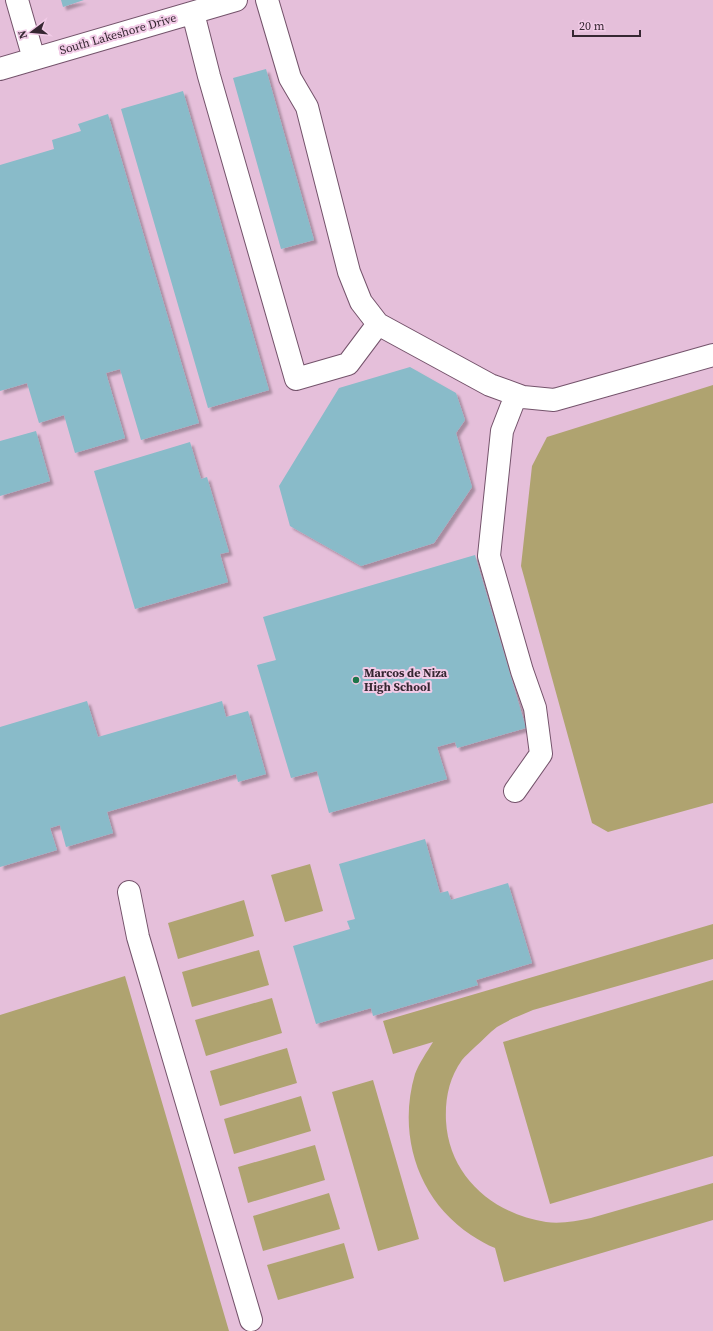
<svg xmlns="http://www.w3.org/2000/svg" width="713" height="1331" font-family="'Source Serif 4',serif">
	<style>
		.green { fill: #afa370 }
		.building { fill: #89bbc9; filter: url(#shadow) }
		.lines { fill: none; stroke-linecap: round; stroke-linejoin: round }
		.minor-casing { stroke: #74536b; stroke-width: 24 }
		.minor { stroke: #fff; stroke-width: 22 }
		.poi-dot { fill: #1e764a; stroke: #f2cbe7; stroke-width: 1.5 }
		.labels { text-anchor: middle; stroke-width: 4; stroke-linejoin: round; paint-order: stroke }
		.street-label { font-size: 12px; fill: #362732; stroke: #f2cbe7 }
		.poi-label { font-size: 12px; font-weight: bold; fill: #362732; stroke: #f2cbe7; text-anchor: start }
	</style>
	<defs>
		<filter id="shadow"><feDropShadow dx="3.5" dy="3.5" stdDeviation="1" flood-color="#0004"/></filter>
	</defs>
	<rect width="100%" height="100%" fill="#e5bfda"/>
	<path class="green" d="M713,385V803L608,832L592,823L521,566L532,466L547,437Z
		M310,864L323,911L285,922L271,875Z
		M244,900L254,936L178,959L168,923Z
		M713,924V959L533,1010C521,1015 508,1020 497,1027C489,1033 482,1041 475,1047C470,1052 465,1056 462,1060C449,1078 445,1099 446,1121C449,1176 493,1214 546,1222C561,1224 577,1221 591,1218L713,1183V1220L504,1282L495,1248C487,1245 479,1240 471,1235C418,1200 397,1135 415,1074C419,1063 427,1052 433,1042L393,1054L383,1021Z
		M259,950L269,985L192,1007L182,972Z
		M125,976L229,1331H0V1015Z
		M713,980V1156L550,1204L503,1042Z
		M272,998L282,1033L206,1056L195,1020Z
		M287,1048L297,1083L220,1106L210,1071Z
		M373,1080L419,1239L378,1251L332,1092Z
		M301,1096L311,1131L234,1154L224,1119Z
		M315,1145L325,1180L248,1203L238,1167Z
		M329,1193L340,1229L263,1251L253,1216Z
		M344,1243L354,1278L278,1300L267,1265Z"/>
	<path class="building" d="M61,0H84L63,7Z
		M266,69L314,240L281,249L233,78Z
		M183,91L269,390L208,408L121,109Z
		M108,114L199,423L141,440L120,369L106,373L125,438L75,453L64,415L39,423L27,383L0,391V165L54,149L52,140L81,131L78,124Z
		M410,367L456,393L465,420L456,433L472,487L434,543L361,566L290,526L279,486L339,388Z
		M36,431L50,481L0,496V441Z
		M190,442L201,479L207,477L229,552L220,554L228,582L135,609L94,471Z
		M475,555L526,728L457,748L455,742L437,747L447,779L329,813L317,771L291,778L257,665L276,660L263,617Z
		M87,701L98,737L222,701L226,717L248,711L266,774L238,782L236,774L107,812L113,833L66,847L60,825L50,828L57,850L0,867V727Z
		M425,839L440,893L448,891L451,900L508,883L532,963L476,980L478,985L373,1016L371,1008L316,1024L293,946L350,929L347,921L355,919L339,864Z"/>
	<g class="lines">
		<g class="minor-casing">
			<path id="minor" d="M17,0L34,59
				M267,0L290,78L307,107L349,272L361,302L378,324L490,385L523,397L554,400L713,355
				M193,13L209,76L296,379L348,364L378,324
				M0,69L236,0
				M515,791L541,754L535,708L522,671L489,556L502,431L516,395
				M129,892L138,937L251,1320"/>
		</g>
		<use href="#minor" class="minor"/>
	</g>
	<circle class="poi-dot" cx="356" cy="680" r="4"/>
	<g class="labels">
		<g class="street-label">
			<text transform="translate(118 34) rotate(-16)" y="4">South Lakeshore Drive</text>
		</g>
		<g class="poi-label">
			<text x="364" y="677">Marcos de Niza<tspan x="364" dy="14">High School</tspan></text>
		</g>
	</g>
	<g transform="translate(32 32) rotate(254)" stroke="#f2cbe7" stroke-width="3" paint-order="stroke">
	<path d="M0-3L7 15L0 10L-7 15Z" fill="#362732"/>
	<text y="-6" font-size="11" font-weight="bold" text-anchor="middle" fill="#362732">N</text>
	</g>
	<path d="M573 30v6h67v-6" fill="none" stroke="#362732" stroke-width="2"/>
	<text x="579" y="30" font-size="12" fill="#362732" stroke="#f2cbe7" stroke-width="3" paint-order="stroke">20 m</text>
</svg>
